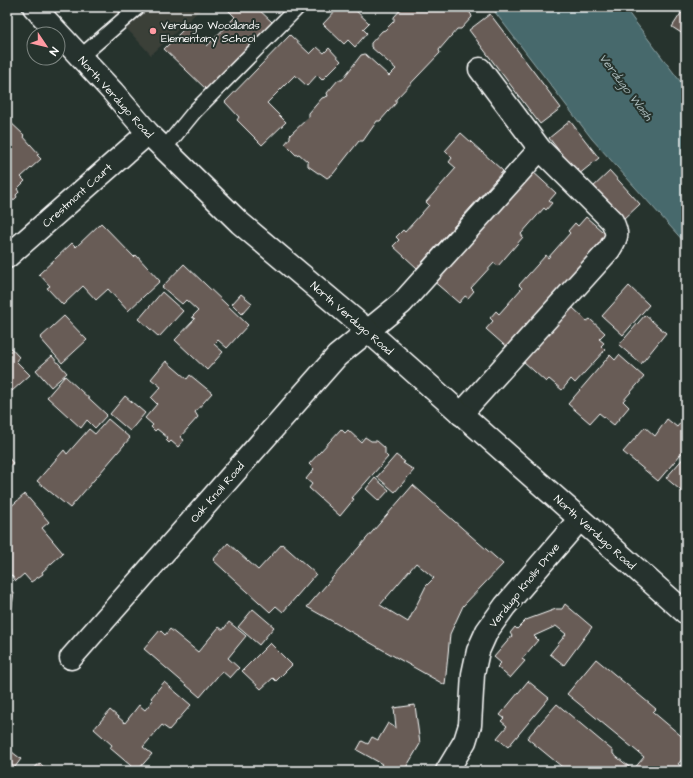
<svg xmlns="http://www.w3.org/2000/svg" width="693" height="778" font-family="'Architects Daughter',sans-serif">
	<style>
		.built { fill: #3a3f39 }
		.water { fill: #46696c; stroke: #90a5a7 }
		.building { fill: #685c56; stroke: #fff; fill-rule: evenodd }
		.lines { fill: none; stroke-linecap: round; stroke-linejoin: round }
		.lane-casing { stroke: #fff; stroke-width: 17 }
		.street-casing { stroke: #fff; stroke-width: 25 }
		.secondary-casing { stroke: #fff; stroke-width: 25 }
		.lane { stroke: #26332d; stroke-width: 14 }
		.street { stroke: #26332d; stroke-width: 22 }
		.secondary { stroke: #26332d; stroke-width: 22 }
		.poi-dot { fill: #ff9aa2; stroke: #26332d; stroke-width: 1.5 }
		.labels { text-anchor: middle; stroke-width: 4; stroke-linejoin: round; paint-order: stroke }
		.poi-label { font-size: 11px; fill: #fff; stroke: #26332d; text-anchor: start }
		.street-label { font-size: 11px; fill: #fff; stroke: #26332d }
		.water-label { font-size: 12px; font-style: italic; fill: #acbcbd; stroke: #26332d }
	</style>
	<rect width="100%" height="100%" fill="#26332d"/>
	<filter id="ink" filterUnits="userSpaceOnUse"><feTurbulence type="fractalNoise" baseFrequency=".025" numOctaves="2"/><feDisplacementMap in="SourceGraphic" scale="8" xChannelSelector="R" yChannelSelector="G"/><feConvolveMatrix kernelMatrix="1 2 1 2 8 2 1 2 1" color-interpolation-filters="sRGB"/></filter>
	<g filter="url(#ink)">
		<path class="built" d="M107,7H203L151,55Z"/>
		<path class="water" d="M491,7H624L686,89V244L592,139Z"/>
		<path class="building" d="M225,7H256L272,22L207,90L164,49L187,26L207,46L235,17Z
			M339,7H352L369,23L363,29L367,33L355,47L348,40L344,44L323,24Z
			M403,7H464L471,14L472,17L461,29H457L439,50L440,53L396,99V103L380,121H377L363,141H359L333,174L327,178L320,173H318L308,166V162L299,154L296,155L285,144L290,138V135L309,117V113L322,98L328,96L327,93L338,80H342L361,55L365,54L389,76L396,69L371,47V43L382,31L385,30L394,21V17Z
			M685,7H686V36L672,27Z
			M490,14L561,108L540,124L469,30Z
			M290,35L310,54L317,47L324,53L329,48L341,61L322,80L317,75L307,86L295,75L267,103L286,122L262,145L237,120L239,117L225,102Z
			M7,119L24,135L23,136L39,154L37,155L41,159L21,177L25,181L17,189L19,192L16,195L17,197L7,206Z
			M570,121L599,158L578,175L549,138Z
			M461,133L503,171L417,268L393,246L399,240L396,237L403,230L405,232L429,205L426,202L456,168L449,162L452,158L445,151Z
			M531,170L556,193L549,201L552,203L546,210L544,208L521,234L523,237L498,266L494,263L471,288L474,291L468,298L465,296L459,303L432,280Z
			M610,171L640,204L621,222L591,189Z
			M586,217L611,239L511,351L486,329L493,321L490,318L496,311L499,314L522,288L519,285L546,255L548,258L570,233L568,231L575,223L578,226Z
			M101,223L134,257L136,255L160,281L128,311L108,289L96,300L83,286L63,305L47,288L50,286L39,274L72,243L76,247Z
			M184,264L248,325L227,348L218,340L214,344L223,352L207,370L175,340L195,319L192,317L198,311L186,300L182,304L162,287Z
			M629,286L649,305L623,335L602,316Z
			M162,292L183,311L159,337L139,319Z
			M241,294L252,303L242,314L232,304Z
			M572,307L587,321L590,319L605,333L599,339L604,343L601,346L605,350L575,383L571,379L562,390L549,379L546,382L523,361Z
			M645,315L666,333L641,364L619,345Z
			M64,316L87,340L62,363L40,338Z
			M7,344L19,357L16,361L30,375L12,391L7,386Z
			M610,355L615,360L619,355L644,377L623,401L629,407L614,425L599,413L590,423L568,404Z
			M52,356L67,373L51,387L36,370Z
			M166,361L187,379L190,375L212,393L195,412L198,417L180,437L184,440L178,447L171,441L169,443L166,440L168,438L157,429L155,431L151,427L153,425L145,418L157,404L151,398L161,387L151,379Z
			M65,376L107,415L95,428L87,420L81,428L47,397Z
			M125,396L145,413L130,431L110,414Z
			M686,416V448L658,481L623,452L645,427L655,436L667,419L677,427Z
			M108,419L130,438L70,508L37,481L64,450L67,454L89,429L95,434Z
			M341,429L345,433L348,430L361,442L365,437L371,441H377L385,448V454L388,457L352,498L354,499L340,516L309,488L312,484L306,479L314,469L309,464Z
			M396,455L405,462L403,463L414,470L395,492L377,477Z
			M686,455V495L666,478Z
			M7,456L13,463L7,468Z
			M375,478L389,490L379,501L366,489Z
			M413,485L503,564L463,606L450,634L445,685L307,607ZM416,563L434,578L426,586L408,622L380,605Z
			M25,494L49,522L42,528L63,553L42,572L43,574L31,582L24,574L16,581L7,570V517L10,514L7,510Z
			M228,543L258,570L282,544L316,574L283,612L276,606L270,612L213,560Z
			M7,592H14L9,628H11L9,654L7,653Z
			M565,604L592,627L564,665L550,654L566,634L556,626L534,636L538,640L522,659L525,661L510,678L497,667L501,663L494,657L512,636L510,633L515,627L517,629L526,620L556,609H562Z
			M253,609L274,627L259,645L238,627Z
			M229,622L246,636L228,658L239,668L230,678L222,671L200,697L144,649L160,630L165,635L170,629L198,652L219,627L223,630Z
			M270,643L292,665L276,681L273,678L261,689L242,671Z
			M596,659L656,709L653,712L686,740V755L678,764L681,766L676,771H567L527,738L557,704L613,751V754L633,770L644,757L567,694Z
			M528,681L549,698L508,747L497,738L507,726L501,721L504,718L500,715Z
			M164,682L191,705L169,730L162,725L143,747L152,754L137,771L110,748L112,745L94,729L110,710L125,723L139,705L145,710L153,700L151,698Z
			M415,705L420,744L404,771H388L380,767L382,764L357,750L362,741L368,744L372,737L378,740L388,723L396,728L394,708Z
			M7,748L21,759L12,771H7Z
			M40,763L47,771H31Z"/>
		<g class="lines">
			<g class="lane-casing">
				<path id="lane" d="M79,58L138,7
					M164,149L195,111L298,7"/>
			</g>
			<g class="street-casing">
				<path id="street" d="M7,257L148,133
					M461,414L609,250C617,237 619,236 612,221L540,149
					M71,658L337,356L402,303L540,149L480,69
					M447,771L465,741L470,725L473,674L478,651L487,631L505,606L580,519"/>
			</g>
			<g class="secondary-casing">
				<path id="secondary" d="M34,7L113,92L148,133L240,223L368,331L686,613"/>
			</g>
			<use href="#lane" class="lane"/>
			<use href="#street" class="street"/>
			<use href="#secondary" class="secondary"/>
		</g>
	</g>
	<circle class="poi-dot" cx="153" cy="31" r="4"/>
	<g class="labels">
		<g class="poi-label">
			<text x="161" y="29">Verdugo Woodlands<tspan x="161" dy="13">Elementary School</tspan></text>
		</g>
		<g class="street-label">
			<text transform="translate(116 97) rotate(48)" y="4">North Verdugo Road</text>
			<text transform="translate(77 195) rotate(-42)" y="4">Crestmont Court</text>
			<text transform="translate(352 318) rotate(41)" y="4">North Verdugo Road</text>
			<text transform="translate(217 492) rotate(-49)" y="4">Oak Knoll Road</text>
			<text transform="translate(595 532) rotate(42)" y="4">North Verdugo Road</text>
			<text transform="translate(524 585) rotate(-51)" y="4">Verdugo Knolls Drive</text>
		</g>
		<g class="water-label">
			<text transform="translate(626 87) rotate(53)" y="4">Verdugo Wash</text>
		</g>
	</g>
	<rect width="693" height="778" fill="none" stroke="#26332d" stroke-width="24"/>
	<rect x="12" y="12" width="669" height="754" fill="none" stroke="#fff" stroke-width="1.5" filter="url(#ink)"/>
	<g transform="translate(46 46) rotate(125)"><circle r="19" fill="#26332d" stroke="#7d8581"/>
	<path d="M0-3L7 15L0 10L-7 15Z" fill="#ff9aa2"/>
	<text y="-6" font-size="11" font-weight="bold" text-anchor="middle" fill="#ffffff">N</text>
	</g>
</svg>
